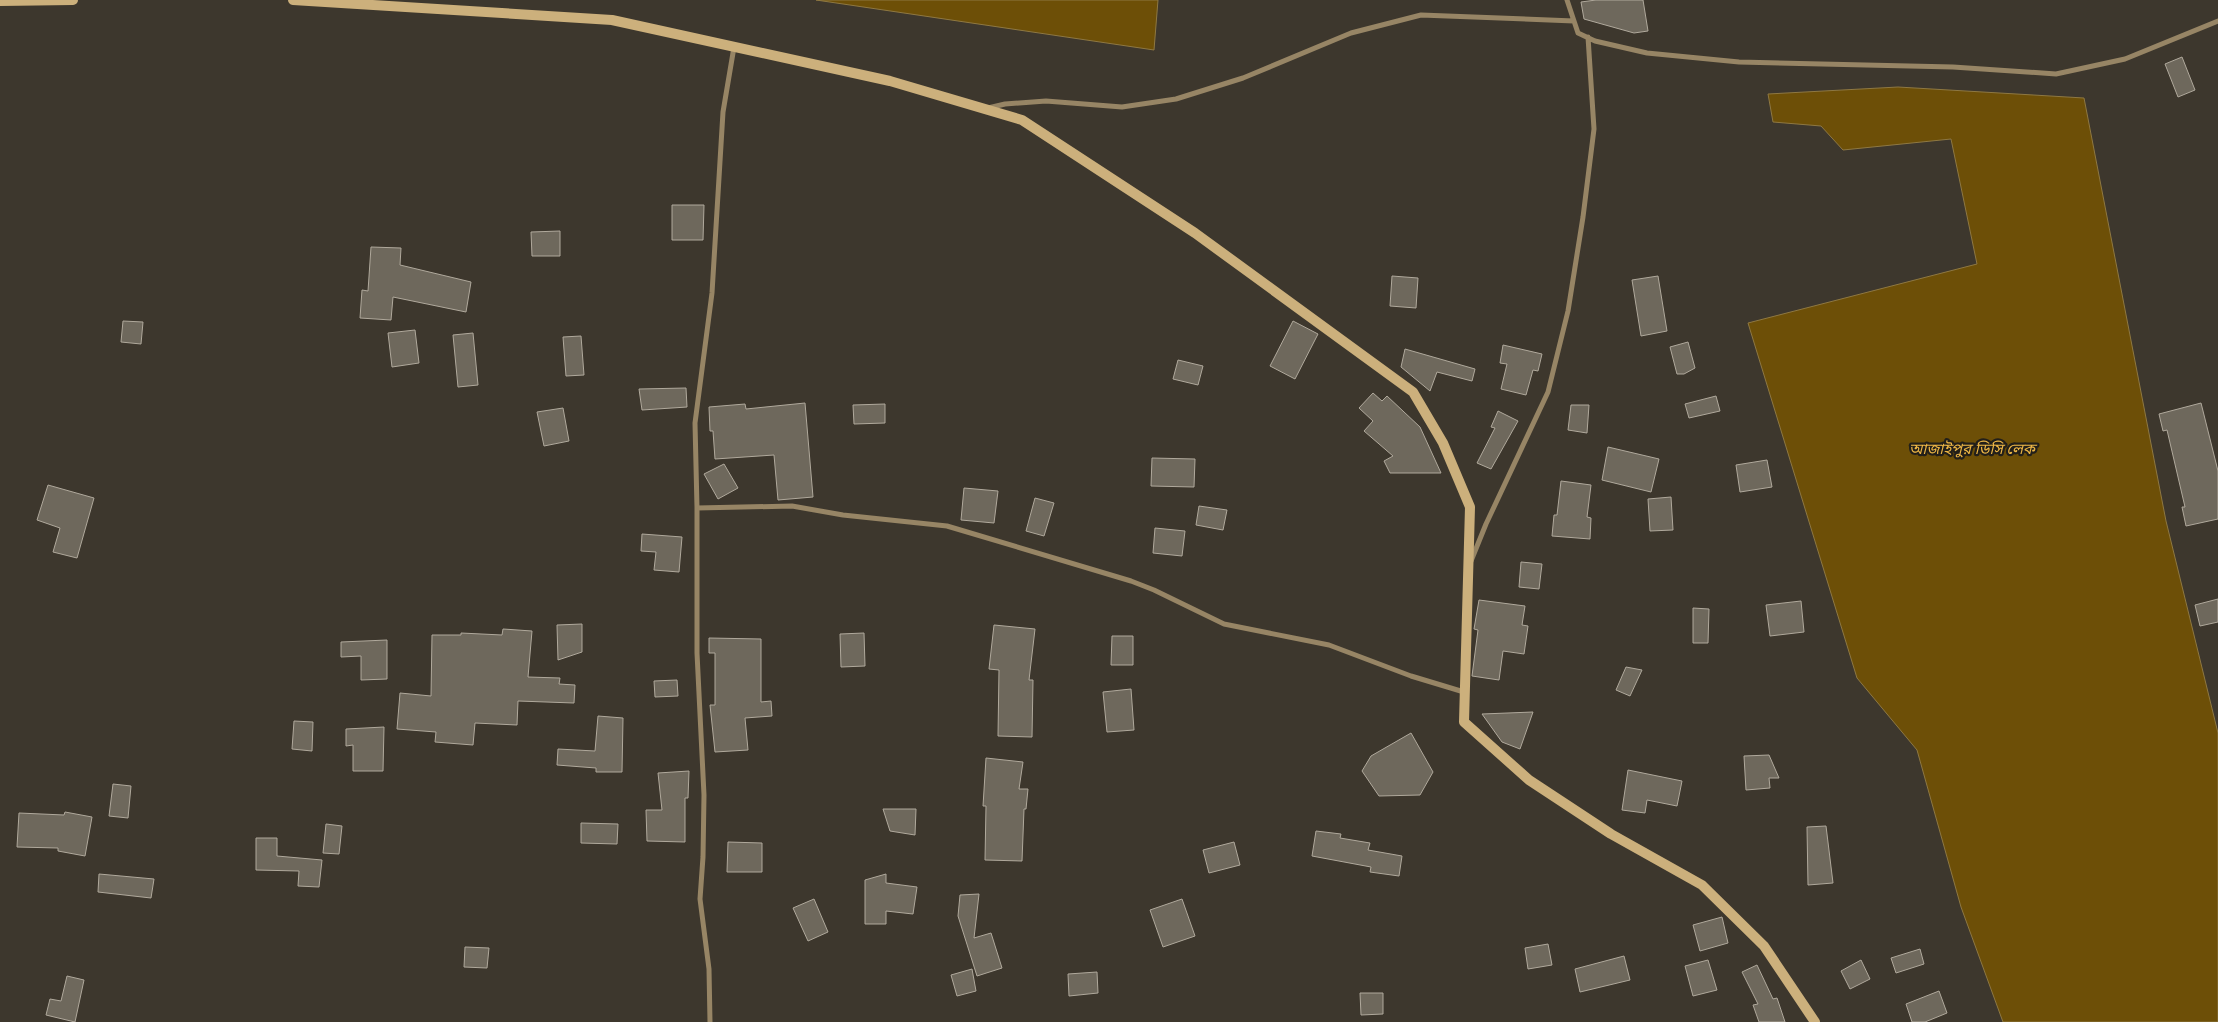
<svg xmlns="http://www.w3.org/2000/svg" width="2218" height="1022" font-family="Raleway,'Noto Sans Bengali',sans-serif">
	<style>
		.water { fill: #6d4f07; stroke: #8e7843 }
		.building { fill: #6e685c; stroke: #b0a99c }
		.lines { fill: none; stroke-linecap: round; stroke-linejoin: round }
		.street { stroke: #978565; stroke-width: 5 }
		.secondary { stroke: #ccb07c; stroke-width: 10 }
		.labels { text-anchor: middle; stroke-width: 4.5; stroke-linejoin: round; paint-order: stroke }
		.water-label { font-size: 15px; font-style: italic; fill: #eeb746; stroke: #221f1a }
	</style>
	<rect width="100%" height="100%" fill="#3d372d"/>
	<path class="water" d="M816,0H1158L1154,50Z
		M1898,87L2084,98L2166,521L2218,733V1022H2003L1961,907L1917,750L1857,678L1748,323L1977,264L1951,139L1843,150L1821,126L1773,122L1768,94Z"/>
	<path class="building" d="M1596,0H1643L1648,31L1634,33L1584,19L1581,2Z
		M2182,57L2195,90L2178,97L2165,64Z
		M672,205H704L703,240H672Z
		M560,231V256H532L531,232Z
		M371,247L401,248L400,265L471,282L466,312L393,297L391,320L360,318L362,290L368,291Z
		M1392,276L1418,278L1416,308L1390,306Z
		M1658,276L1667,331L1641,336L1632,280Z
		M123,321L143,322L141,344L121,342Z
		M1293,321L1318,334L1295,379L1270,366Z
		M415,330L419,363L392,367L388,333Z
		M473,333L478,385L458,387L453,335Z
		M581,336L584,375L566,376L563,337Z
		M1688,342L1695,368L1684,374H1677L1670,347Z
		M1503,345L1542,354L1538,371L1533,370L1526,395L1501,389L1507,364L1500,363Z
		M1405,349L1475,369L1472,381L1437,372L1430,391L1401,367Z
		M1178,360L1203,366L1198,385L1173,379Z
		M686,388L687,407L642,410L639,389Z
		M1373,393L1382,401L1387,396L1420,427L1441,473H1390L1384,461L1393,456L1364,431L1373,421L1359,408Z
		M1716,396L1720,411L1689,418L1685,404Z
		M805,403L813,497L778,500L774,455L715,459L713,431H710L709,407L745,404L746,409Z
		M2201,403L2218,471V519L2186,526L2182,507H2185L2167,430L2163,431L2159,414Z
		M885,404V423L854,424L853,405Z
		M1571,405H1589L1587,433L1568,430Z
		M563,408L569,441L544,446L537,412Z
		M1498,411L1518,421L1491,469L1477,463L1495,428L1491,427Z
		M1608,447L1659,459L1651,492L1602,480Z
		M1152,458L1195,459L1194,487L1151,486Z
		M1767,460L1772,487L1740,492L1736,465Z
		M724,464L738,488L718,499L704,474Z
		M1561,481L1591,485L1587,517L1591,518L1590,539L1552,536L1554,515H1557Z
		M48,485L94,498L77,558L53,552L60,528L37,520Z
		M964,488L998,491L994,523L961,520Z
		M1671,497L1673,530L1650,531L1648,499Z
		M1035,498L1054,503L1044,536L1026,531Z
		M1199,506L1227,510L1223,530L1196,525Z
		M1155,528L1185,531L1182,556L1153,553Z
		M642,534L682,537L679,572L654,570L656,552L641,551Z
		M1521,562L1542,564L1539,589L1519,587Z
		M2218,599V622L2200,626L2195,605Z
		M1479,600L1525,606L1522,625L1528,626L1524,654L1503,651L1499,680L1472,676L1478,630L1474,629Z
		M1801,601L1804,632L1770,636L1766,605Z
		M1693,608L1709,609L1708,643H1693Z
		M582,624V652L558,660L557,625Z
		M994,625L1035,629L1029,680H1033L1032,737L998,736L999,670L989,669Z
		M503,629L532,631L528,677L560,678L559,684L575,685L574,703L518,701L517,725L475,723L473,745L435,742L436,732L397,729L400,693L431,696L432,635H461V633L502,635Z
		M864,633L865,666L841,667L840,634Z
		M1112,636H1133V665H1111Z
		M709,638L761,639V702L771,701L772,716L745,718L748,750L715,752L710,705H715V653H709Z
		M387,640V679L361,680V656L341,657V642Z
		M1626,667L1642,670L1630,696L1616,690Z
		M677,680L678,696L655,697L654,681Z
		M1131,689L1134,730L1107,732L1103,692Z
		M1533,712L1520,749L1502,742L1482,714Z
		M598,716L623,718L622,772H596V768L557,765L558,749L595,751Z
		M294,721L313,722L312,751L292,749Z
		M384,727L383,771H353V745L346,746V729Z
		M1411,733L1433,772L1420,795L1379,796L1362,771L1371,756Z
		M1769,755L1779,778H1769L1770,788L1746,790L1744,756Z
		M986,758L1023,762L1019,789H1028L1026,809H1024L1022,861L985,860L986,806H983Z
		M1628,770L1682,781L1677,806L1647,800L1645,813L1622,810Z
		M689,771L688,798H685V842L647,841L646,810H662L658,773Z
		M113,784L131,786L128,818L109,816Z
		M883,809H916L915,835L890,831Z
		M65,812L92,817L85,856L58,851V848L17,847L19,813L64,815Z
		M581,823L618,824L617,844L581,843Z
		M326,824L342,826L339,854L323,853Z
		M1826,826L1833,883L1808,885L1807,827Z
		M1316,831L1341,834L1340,838L1370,843L1368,850L1402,856L1399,876L1370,872L1371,867L1312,856Z
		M256,838H277V856L322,860L319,887L298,886L299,871L256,870Z
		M728,842L762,843V872H727Z
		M1234,842L1240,865L1209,873L1203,850Z
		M99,874L154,879L151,898L98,892Z
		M886,874V883L917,887L913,914L886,911V924H865V880Z
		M979,894L974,938L991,933L1002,968L977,976L958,916L960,895Z
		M814,899L828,932L808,941L793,908Z
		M1182,899L1195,936L1163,947L1150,910Z
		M1722,917L1728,943L1700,951L1693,925Z
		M1548,944L1552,965L1528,969L1525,948Z
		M465,947L489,948L487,968L464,967Z
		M1920,949L1924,964L1896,973L1891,958Z
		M1624,956L1630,980L1580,992L1575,969Z
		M1708,960L1717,990L1693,996L1685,966Z
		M1861,960L1870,979L1850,989L1841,971Z
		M1757,965L1773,999L1777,998L1785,1022H1759L1753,1005L1758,1004L1742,972Z
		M972,969L976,991L957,996L951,975Z
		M1097,972L1098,993L1069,996L1068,974Z
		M67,976L84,980L75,1022L46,1015L50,999L61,1001Z
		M1939,991L1947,1013L1925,1022H1912L1906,1004Z
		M1360,993H1383V1014L1361,1015Z"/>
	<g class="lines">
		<path class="street" d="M1567,0L1578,33L1595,41L1647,53L1739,62L1953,67L2056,74L2125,59L2218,21
			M734,47L723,112L712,293L695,423L697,508L792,506L843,515L947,526L1131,581L1154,590L1224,624L1329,645L1411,676L1464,692
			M988,108L1005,104L1046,101L1122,107L1176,99L1243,78L1351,33L1421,15L1574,21
			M697,508V653L704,795L703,857L700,899L709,969L710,1022
			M1471,561L1486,524L1548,392L1568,311L1583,217L1594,129L1588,37"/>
		<path class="secondary" d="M293,0L612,20L890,81L1022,120L1195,233L1413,392L1443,443L1470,507L1464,722L1529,780L1611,834L1702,885L1764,946L1815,1022
			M0,1L73,0"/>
	</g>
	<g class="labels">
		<g class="water-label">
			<text x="1972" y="454">আজাইপুর ডিসি লেক</text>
		</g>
	</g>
</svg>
